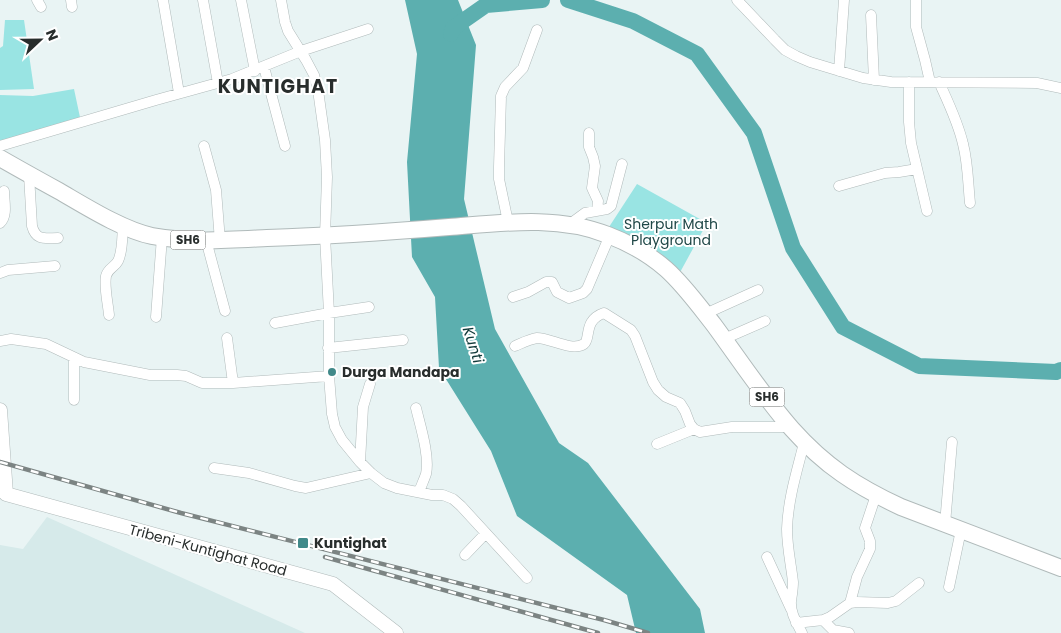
<svg xmlns="http://www.w3.org/2000/svg" width="1061" height="633" font-family="Poppins,sans-serif">
	<style>
		.built { fill: #d6eaea }
		.green { fill: #99e4e3 }
		.water { fill: #5cafaf }
		.lines { fill: none; stroke-linecap: round; stroke-linejoin: round }
		.river { stroke: #5cafaf; stroke-width: 16 }
		.minor-casing { stroke: #b0baba; stroke-width: 11 }
		.secondary-casing { stroke: #b0baba; stroke-width: 15 }
		.primary-casing { stroke: #b0baba; stroke-width: 18 }
		.minor { stroke: #fff; stroke-width: 10 }
		.secondary { stroke: #fff; stroke-width: 14 }
		.primary { stroke: #fff; stroke-width: 16 }
		.rail-casing { stroke: #7c8483; stroke-width: 4.5 }
		.rail { stroke: #fff; stroke-width: 2.5; stroke-dasharray: 8; stroke-linecap: butt }
		.poi-dot { fill: #408989; stroke: #fff; stroke-width: 2 }
		.labels { text-anchor: middle; stroke-width: 4; stroke-linejoin: round; paint-order: stroke }
		.shield { fill: #fff; stroke: #686c6b; stroke-width: 1 }
		.shield-label { font-size: 12px; font-weight: bold; fill: #282d2c }
		.park-label { font-size: 14px; fill: #1f4747; stroke: #fff }
		.poi-label { font-size: 14px; font-weight: bold; fill: #282d2c; stroke: #fff; text-anchor: start }
		.street-label { font-size: 14px; fill: #282d2c; stroke: #fff }
		.water-label { font-size: 15px; font-style: italic; fill: #103939; stroke: #fff }
		.district-label { font-size: 19px; font-weight: bold; letter-spacing: 1px; fill: #282d2c; stroke: #fff }
	</style>
	<rect width="100%" height="100%" fill="#e9f4f4"/>
	<path class="built" d="M47,517L305,633H0V545L23,549Z"/>
	<path class="green" d="M5,20H24L34,89L0,90V48L3,46Z
		M74,89L81,122L4,143L0,140V95L33,96Z
		M637,184L707,223L678,276L609,227Z"/>
	<path class="water" d="M405,0H458L476,45L464,199L495,329L559,443L588,463L700,609L705,633H636L627,595L517,516L491,451L439,368L435,297L412,257L407,162L417,54Z"/>
	<g class="lines">
		<path class="river" d="M568,0L633,21L697,54L754,133L793,248L843,327L919,366L1056,372L1061,370
			M451,34L453,28L486,5L542,0"/>
		<g class="minor-casing">
			<path id="minor" d="M37,0L41,7
				M71,0L72,7
				M163,0L179,93
				M203,0L218,83
				M241,0L255,71
				M281,0L285,22L288,31L306,60L314,75L318,90L325,140L327,177L325,236L329,313V376L332,414L335,427L342,440L360,462L371,473L384,483L397,488L432,495H443L453,499L461,506L527,578
				M737,0L775,40L785,50L796,56L810,62L863,78L891,82L1037,83L1061,88
				M916,0V27L925,60L930,82
				M871,15L874,80
				M264,67L285,146
				M839,71L844,0
				M909,82V122L911,143L927,211
				M939,82C948,102 958,122 963,144C968,163 968,183 970,203
				M589,133V147L593,157L595,166L592,188L598,201L597,211
				M0,146L156,100L232,79L301,51L368,29
				M204,146L216,190L220,241
				M29,175L32,226C36,241 45,238 58,238
				M839,186L885,173L899,172L917,169
				M508,222L499,179V167L501,96L505,87L523,68L537,30
				M0,223C8,216 4,201 4,191
				M570,224L585,213L607,209L611,206L622,164
				M206,240L225,311
				M0,273L8,270L55,266
				M513,297L528,292L546,282H552L557,292L569,298L583,293L587,289L610,235
				M705,314L758,290
				M109,315C108,303 104,288 106,276C108,268 115,267 118,261C123,251 122,236 123,226
				M156,317L162,237
				M275,323L329,313L369,307
				M227,338L233,383
				M724,339L765,321
				M0,341L11,339L46,344L84,362L140,373L150,375H177L186,376L202,383H233L329,376
				M515,346C522,343 530,339 537,338C551,338 571,352 584,344C591,339 583,320 604,313L631,330L635,336L653,382L658,390L666,397L680,403L685,411L690,424L694,429L700,432L732,427H790
				M328,348L403,340
				M74,358V400
				M416,408C420,425 430,456 426,474C424,480 421,486 419,492
				M657,444L694,429
				M360,462L363,407L370,384
				M214,468L249,473L295,486L306,488L371,473
				M945,524L952,442
				M465,555L486,533
				M767,557L791,609
				M949,587L961,530
				M850,603L857,577L870,549V541L865,528L876,495
				M823,620L833,630L849,633
				M796,623L823,620L830,617L850,603L857,602L888,603L896,601L919,583
				M802,633C797,623 790,613 791,601C792,594 793,589 793,582C791,564 787,547 787,529C788,499 797,471 804,443"/>
		</g>
		<g class="secondary-casing">
			<path id="secondary" d="M0,410L6,494L333,584L396,633"/>
		</g>
		<g class="primary-casing">
			<path id="primary" d="M0,158C19,169 39,180 59,191C85,206 123,230 152,236C190,243 229,240 267,238C327,236 388,232 449,227C501,223 558,215 608,235C629,243 650,255 666,269C684,285 699,306 714,325C739,359 763,396 792,429C825,466 856,486 901,507L1061,568"/>
		</g>
		<use href="#minor" class="minor"/>
		<use href="#secondary" class="secondary"/>
		<use href="#primary" class="primary"/>
		<g class="rail-casing">
			<path id="rail" d="M0,462L181,513L604,620L648,633
				M325,557L598,633"/>
		</g>
		<use href="#rail" class="rail"/>
	</g>
	<g class="poi-dot">
		<circle cx="332" cy="372" r="5"/>
		<rect x="297" y="537" width="12" height="12" rx="2.5"/>
	</g>
	<g class="labels">
		<g class="shield">
			<rect x="170.5" y="230.5" width="35" height="19" rx="4"/>
			<rect x="749.5" y="387.5" width="35" height="19" rx="4"/>
		</g>
		<g class="shield-label">
			<text x="188" y="244">SH6</text>
			<text x="767" y="401">SH6</text>
		</g>
		<g class="park-label">
			<text x="671" y="229">Sherpur Math<tspan x="671" dy="16">Playground</tspan></text>
		</g>
		<g class="poi-label">
			<text x="342" y="377">Durga Mandapa</text>
			<text x="314" y="548">Kuntighat</text>
		</g>
		<g class="street-label">
			<text transform="translate(208 550) rotate(15)" y="5">Tribeni-Kuntighat Road</text>
		</g>
		<g class="water-label">
			<text transform="translate(473 345) rotate(72)" y="5">Kunti</text>
		</g>
		<g class="district-label">
			<text x="278" y="93">KUNTIGHAT</text>
		</g>
	</g>
	<g transform="translate(40 40) rotate(68)" stroke="#ffffff" stroke-width="4" paint-order="stroke">
	<path d="M0-4L9 19L0 12L-9 19Z" fill="#282d2c"/>
	<text y="-8" font-size="14" font-weight="bold" text-anchor="middle" fill="#282d2c">N</text>
	</g>
</svg>
